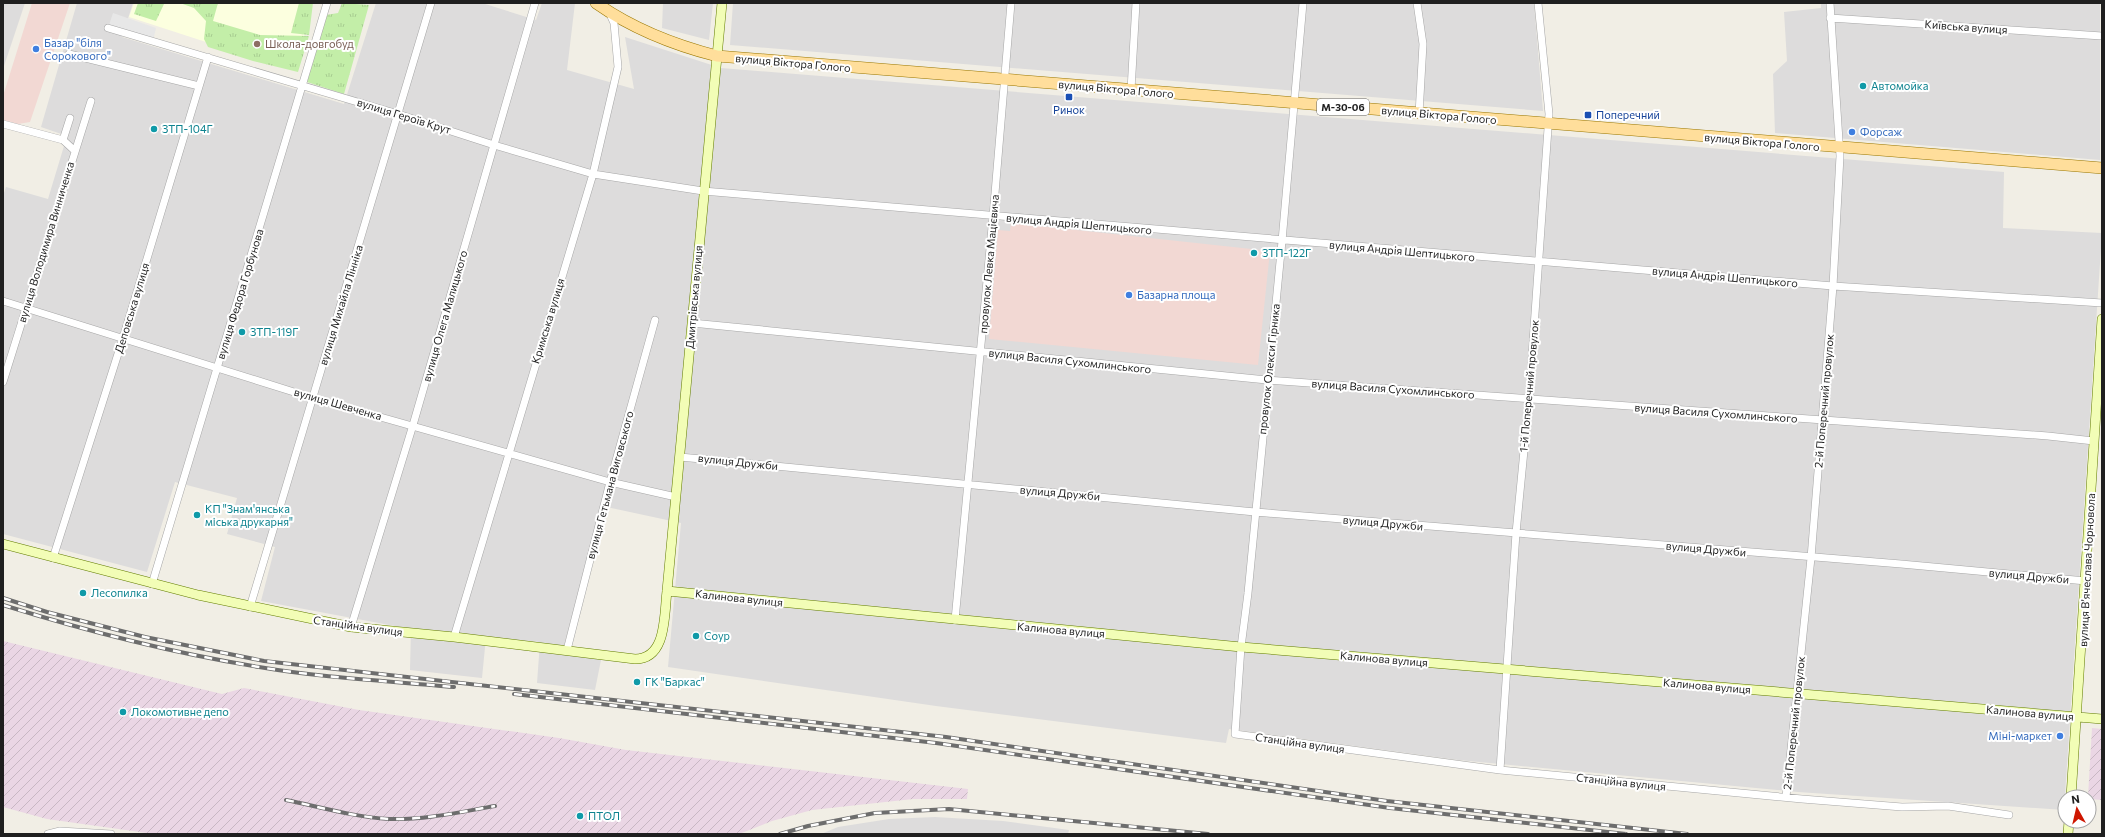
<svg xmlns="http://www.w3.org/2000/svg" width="2105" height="837" font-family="Commissioner,sans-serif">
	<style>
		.residential { fill: #dddcdc }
		.commercial { fill: #f2d8d3 }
		.industrial { fill: url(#industrial-furrows) }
		.education { fill: #fcffdf }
		.grass { fill: url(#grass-tufts) }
		.parking { fill: #e7e7e7 }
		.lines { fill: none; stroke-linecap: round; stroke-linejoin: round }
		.street-casing { stroke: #a6a6a6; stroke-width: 8 }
		.secondary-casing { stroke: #627c00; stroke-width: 10 }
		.primary-casing { stroke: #9a7700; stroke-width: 12 }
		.street { stroke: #fff; stroke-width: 7 }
		.secondary { stroke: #f2fdb6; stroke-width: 9 }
		.primary { stroke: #ffde9b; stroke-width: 11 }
		.rail-casing { stroke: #6d6d6d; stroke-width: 4 }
		.rail { stroke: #fff; stroke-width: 2.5; stroke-dasharray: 8; stroke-linecap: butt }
		.education-dot { fill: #8d6e63; stroke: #fff; stroke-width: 1.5 }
		.shop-dot { fill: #3f7fe0; stroke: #fff; stroke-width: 1.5 }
		.culture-dot { fill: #0f9aa8; stroke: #fff; stroke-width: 1.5 }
		.transit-dot { fill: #1a4fb4; stroke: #fff; stroke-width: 1.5 }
		.labels { text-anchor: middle; stroke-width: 4; stroke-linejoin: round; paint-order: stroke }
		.shield { fill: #fff; stroke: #626262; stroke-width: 1 }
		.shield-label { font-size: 10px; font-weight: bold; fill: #1f1f1f }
		.street-label { font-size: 11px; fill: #1f1f1f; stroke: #fff }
		.shop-label { font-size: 11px; fill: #366cbe; stroke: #fff; text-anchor: start }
		.education-label { font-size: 11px; fill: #785e54; stroke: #fff; text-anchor: start }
		.culture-label { font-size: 11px; fill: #0d838f; stroke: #fff; text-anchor: start }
		.transit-label { font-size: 11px; fill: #164399; stroke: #fff }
	</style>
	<defs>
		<pattern id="industrial-furrows" width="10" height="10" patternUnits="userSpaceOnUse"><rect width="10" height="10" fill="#ead6e4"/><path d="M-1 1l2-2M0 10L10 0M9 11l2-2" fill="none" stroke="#c8b7c3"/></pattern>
		<pattern id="grass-tufts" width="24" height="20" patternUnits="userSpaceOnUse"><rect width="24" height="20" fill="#c3eea8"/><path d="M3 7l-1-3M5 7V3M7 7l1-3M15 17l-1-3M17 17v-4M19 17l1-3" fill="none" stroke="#a7cc90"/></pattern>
	</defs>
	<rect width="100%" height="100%" fill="#f1eee5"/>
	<path class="residential" d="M3,3H25L3,69Z
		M77,3H133L122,37L344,104L376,3H482L536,20L542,3H575L567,70L634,89L625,37L721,68L2004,172L2003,228L2102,233L2064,810L1798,792L1458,760L1229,729L1226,743L936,706L668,667L681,523L602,506L562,653L601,660L595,690L537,683L540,642L486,637L482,678L410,670L411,629L261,601L275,547L227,534L237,498L175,482L147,572L3,534V196L6,187L48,199L67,136L41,127Z
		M663,3H713L709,40L662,28Z
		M733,3H1534L1543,111L730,45Z
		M1821,3H2100V160L1775,133L1773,74L1787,61L1784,12L1821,8Z
		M935,817L1003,821L1069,830L1068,834H821L838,827L889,819Z"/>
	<path class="commercial" d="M32,3H70L30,122L18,124L3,120V96Z
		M1011,223L1270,251L1258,365L989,339L998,230L1010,231Z"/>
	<path class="industrial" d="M3,641L222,694L244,688L359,710L559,738L626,750L968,789L967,799H913L812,810L772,821L739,834H154L47,819L3,807Z
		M2092,728L2102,729V800L2089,799L2088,797Z"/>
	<path class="education" d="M134,3H313L295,71L129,17Z"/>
	<path class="grass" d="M138,3H170L164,4L156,21L134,14Z
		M180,3H218L213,21L260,35L309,36L298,72L253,61L208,47L204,39L206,21L194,8Z
		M299,3H313L309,35L291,33Z
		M342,3L369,5L344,94L307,82L326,15L338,13Z"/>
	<path class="parking" d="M113,13L156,28L153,41L108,28Z"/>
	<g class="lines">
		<g class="street-casing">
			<path id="street" d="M1303,3L1282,241L1248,593L1241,647L1235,734L1500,770L1802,799L1902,807L1948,806L2009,815
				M1417,3L1423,44L1419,114
				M1830,18L2102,36
				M108,28L398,114L494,145L593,174L703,191L1833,286L2102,303
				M69,54L199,86
				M1131,90L1136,3
				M3,124L63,140L75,151
				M63,140L70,118
				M3,301L313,398L610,482L676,497
				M692,323L1267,380L2048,436L2094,441
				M3,382L91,101
				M680,457L1255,512L1901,564L2086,581
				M53,558L123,338L208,57
				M152,584L327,3
				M250,607L431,3
				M955,620L993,217L1011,3
				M351,627L413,425L535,3
				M454,637L593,174L618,67L614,23L609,12
				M567,650L610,482L655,320
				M1500,770L1516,533L1529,399L1549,114L1538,3
				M1786,797L1811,558L1833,286L1840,156L1830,3
				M48,834L60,831L111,834"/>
		</g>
		<g class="secondary-casing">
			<path id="secondary" d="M3,544L198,595L351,627L454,637L635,659C667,659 664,615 667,591L722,3
				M667,591L1241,647L2102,719
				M2071,797L2102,319
				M2068,834L2069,821"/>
		</g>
		<g class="primary-casing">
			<path id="primary" d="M596,3C633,29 674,45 717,56L2102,168"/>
		</g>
		<use href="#street" class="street"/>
		<use href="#secondary" class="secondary"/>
		<use href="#primary" class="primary"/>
		<g class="rail-casing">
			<path id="rail" d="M3,598L47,612L145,637L264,661L946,737L1387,801L1687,834
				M3,605C86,631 173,653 259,667C323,678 390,681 454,687
				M514,694L936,743L1390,808L1626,834
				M286,800C320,807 354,817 389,819C425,820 460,812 495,806
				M780,834L808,826L875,813L949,809L1208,834"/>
		</g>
		<use href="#rail" class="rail"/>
	</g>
	<circle class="education-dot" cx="257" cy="44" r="4"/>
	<g class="shop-dot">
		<circle cx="36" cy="49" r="4"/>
		<circle cx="1852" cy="132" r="4"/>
		<circle cx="1129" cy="295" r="4"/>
		<circle cx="2060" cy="736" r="4"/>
	</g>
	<g class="culture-dot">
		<circle cx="1863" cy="86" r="4"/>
		<circle cx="154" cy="129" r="4"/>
		<circle cx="1254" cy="253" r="4"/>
		<circle cx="242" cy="332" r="4"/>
		<circle cx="197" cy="515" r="4"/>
		<circle cx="83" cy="593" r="4"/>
		<circle cx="696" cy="636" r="4"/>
		<circle cx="637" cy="682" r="4"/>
		<circle cx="123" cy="712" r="4"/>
		<circle cx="580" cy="816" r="4"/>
	</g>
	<g class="transit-dot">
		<rect x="1065" y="93" width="8" height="8" rx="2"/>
		<rect x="1584" y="111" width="8" height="8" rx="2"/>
	</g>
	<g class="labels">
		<rect class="shield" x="1317" y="99" width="52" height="16" rx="3"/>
		<g class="shield-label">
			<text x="1343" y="111">М-30-06</text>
		</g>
		<g class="street-label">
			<text transform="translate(1966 27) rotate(4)" y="4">Київська вулиця</text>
			<text transform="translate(793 63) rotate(5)" y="4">вулиця Віктора Голого</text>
			<text transform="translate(1116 89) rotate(5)" y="4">вулиця Віктора Голого</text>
			<text transform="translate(1439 115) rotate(5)" y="4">вулиця Віктора Голого</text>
			<text transform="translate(404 116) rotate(17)" y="4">вулиця Героїв Крут</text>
			<text transform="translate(1762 142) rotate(5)" y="4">вулиця Віктора Голого</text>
			<text transform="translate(1079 224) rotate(5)" y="4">вулиця Андрія Шептицького</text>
			<text transform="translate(46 242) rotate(-73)" y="4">вулиця Володимира Винниченка</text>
			<text transform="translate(1402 251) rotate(5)" y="4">вулиця Андрія Шептицького</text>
			<text transform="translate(989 264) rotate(-85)" y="4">провулок Левка Мацієвича</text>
			<text transform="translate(1725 277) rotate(5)" y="4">вулиця Андрія Шептицького</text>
			<text transform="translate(240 294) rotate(-73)" y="4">вулиця Федора Горбунова</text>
			<text transform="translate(694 297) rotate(-85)" y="4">Дмитрівська вулиця</text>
			<text transform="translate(341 305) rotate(-73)" y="4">вулиця Михайла Лінніка</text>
			<text transform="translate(132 308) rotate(-73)" y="4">Деповська вулиця</text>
			<text transform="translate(445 316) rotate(-74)" y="4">вулиця Олега Малицького</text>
			<text transform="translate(548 321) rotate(-73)" y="4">Кримська вулиця</text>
			<text transform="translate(1070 361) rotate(6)" y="4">вулиця Василя Сухомлинського</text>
			<text transform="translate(1269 369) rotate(-84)" y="4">провулок Олекси Гірника</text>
			<text transform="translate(1529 386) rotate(-85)" y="4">1-й Поперечний провулок</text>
			<text transform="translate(1393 389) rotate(4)" y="4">вулиця Василя Сухомлинського</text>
			<text transform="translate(1824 401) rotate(-85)" y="4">2-й Поперечний провулок</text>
			<text transform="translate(338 404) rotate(16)" y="4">вулиця Шевченка</text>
			<text transform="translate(1716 413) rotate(4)" y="4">вулиця Василя Сухомлинського</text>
			<text transform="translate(738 462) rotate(6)" y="4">вулиця Дружби</text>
			<text transform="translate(610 485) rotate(-75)" y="4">вулиця Гетьмана Виговського</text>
			<text transform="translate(1060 493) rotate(5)" y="4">вулиця Дружби</text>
			<text transform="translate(1383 523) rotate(5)" y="4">вулиця Дружби</text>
			<text transform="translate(1706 549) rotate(5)" y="4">вулиця Дружби</text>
			<text transform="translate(2087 570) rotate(-87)" y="4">вулиця Вʼячеслава Чорновола</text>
			<text transform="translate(2029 576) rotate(5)" y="4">вулиця Дружби</text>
			<text transform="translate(739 598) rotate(6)" y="4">Калинова вулиця</text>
			<text transform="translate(358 626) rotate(8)" y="4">Станційна вулиця</text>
			<text transform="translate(1061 630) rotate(5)" y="4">Калинова вулиця</text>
			<text transform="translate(1384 659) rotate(5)" y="4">Калинова вулиця</text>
			<text transform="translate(1707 686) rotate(5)" y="4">Калинова вулиця</text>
			<text transform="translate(2030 713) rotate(5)" y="4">Калинова вулиця</text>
			<text transform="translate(1794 723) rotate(-84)" y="4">2-й Поперечний провулок</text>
			<text transform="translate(1300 743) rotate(8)" y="4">Станційна вулиця</text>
			<text transform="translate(1621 782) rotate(6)" y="4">Станційна вулиця</text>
		</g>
		<g class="shop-label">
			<text x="44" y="47">Базар "біля<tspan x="44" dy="13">Сорокового"</tspan></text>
			<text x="1860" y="136">Форсаж</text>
			<text x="1137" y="299">Базарна площа</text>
			<text x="2052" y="740" text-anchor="end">Міні-маркет</text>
		</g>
		<g class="education-label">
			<text x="265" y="48">Школа-довгобуд</text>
		</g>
		<g class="culture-label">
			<text x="1871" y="90">Автомойка</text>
			<text x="162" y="133">ЗТП-104Г</text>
			<text x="1262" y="257">ЗТП-122Г</text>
			<text x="250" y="336">ЗТП-119Г</text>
			<text x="205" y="513">КП "Знам'янська<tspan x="205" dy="13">міська друкарня"</tspan></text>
			<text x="91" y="597">Лесопилка</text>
			<text x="704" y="640">Соур</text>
			<text x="645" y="686">ГК "Баркас"</text>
			<text x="131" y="716">Локомотивне депо</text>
			<text x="588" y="820">ПТОЛ</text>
		</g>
		<g class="transit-label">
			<text x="1069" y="114">Ринок</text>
			<text x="1596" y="119" text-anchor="start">Поперечний</text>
		</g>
	</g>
	<rect width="2105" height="837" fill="none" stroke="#1f1f1f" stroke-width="8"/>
	<g transform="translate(2077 809) rotate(352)"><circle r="19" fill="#ffffff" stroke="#a5a5a5"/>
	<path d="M0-3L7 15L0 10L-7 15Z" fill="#ce1600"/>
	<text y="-6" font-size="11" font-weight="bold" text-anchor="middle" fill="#1f1f1f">N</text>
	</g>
</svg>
